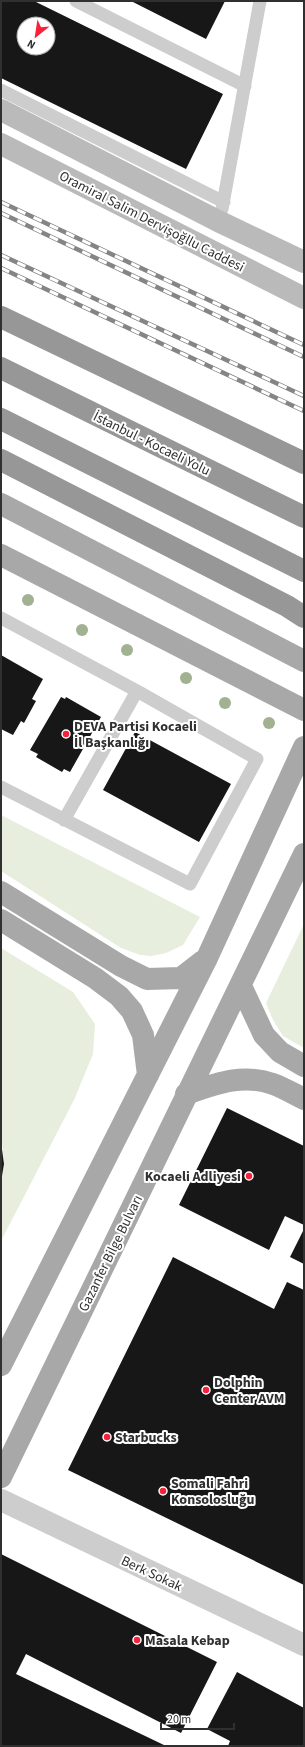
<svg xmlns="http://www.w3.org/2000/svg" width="305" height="1747" font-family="'Source Sans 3',sans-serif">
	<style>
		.green { fill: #e7eedd }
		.building { fill: #171717; fill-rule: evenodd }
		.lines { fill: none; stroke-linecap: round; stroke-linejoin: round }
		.lane { stroke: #cdcdcd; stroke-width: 13 }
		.street { stroke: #cdcdcd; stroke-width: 22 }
		.secondary { stroke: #bababa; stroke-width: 22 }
		.primary { stroke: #a8a8a8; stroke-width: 22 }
		.highway { stroke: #979797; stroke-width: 22 }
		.rail-casing { stroke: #858585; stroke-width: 4.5 }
		.rail { stroke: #fff; stroke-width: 3; stroke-dasharray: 9; stroke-linecap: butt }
		.tree { fill: #a1b192 }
		.poi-dot { fill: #f72239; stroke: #fff; stroke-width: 1.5 }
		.labels { text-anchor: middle; stroke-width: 4; stroke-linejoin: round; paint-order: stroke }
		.street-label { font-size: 14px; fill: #303030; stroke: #fff }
		.poi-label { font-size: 14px; font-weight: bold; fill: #303030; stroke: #fff; text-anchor: start }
	</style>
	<rect width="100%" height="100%" fill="#fff"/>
	<path class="green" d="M1,815L200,917L183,945L166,953L151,956L140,955L121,948L1,871Z
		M304,924V1048L283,1036L273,1020L266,1003Z
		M1,948L73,992L95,1024L93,1054L74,1100L1,1241V1182L4,1164L1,1132Z"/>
	<path class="building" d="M1,1H34L223,94L186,169L1,78ZM24,24H48V48H24Z
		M131,1H225L206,39Z
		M1,655L43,679L32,699L36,701L24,723L21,721L13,735L1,729Z
		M61,697L65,699L66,697L101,717L70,772L64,769L62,772L36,757L38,754L30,750Z
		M135,732L231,784L199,842L103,790Z
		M227,1108L304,1146V1225L285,1216L269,1250L179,1205Z
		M1,1142L4,1164L2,1176H1Z
		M304,1229V1264L290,1257Z
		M173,1257L274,1309L287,1282L304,1290V1585L68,1470Z
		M1,1554L217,1662L181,1733L26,1654L16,1674L166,1746H1Z
		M237,1672L304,1708V1746H228L230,1741L207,1729Z"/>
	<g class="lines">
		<path class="lane" d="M76,1L245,86
			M1,90L224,202
			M222,209L260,1
			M1,618L137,691L257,759L190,884L1,787
			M64,820L137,691"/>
		<path class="street" d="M1,1500L304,1645"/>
		<path class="secondary" d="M1,110L218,221L304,262
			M1,144L304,298"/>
		<path class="primary" d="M1,504L304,661
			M1,555L304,710
			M1,892L121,966L147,979L181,978L203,961
			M1,920L95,978L119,996L132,1011L143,1035L148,1075
			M241,986L264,1035L280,1052L304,1066
			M186,1094C215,1084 243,1073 273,1084C284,1088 294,1094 304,1099
			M1,1365L207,958L304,747
			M1,1477L304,854"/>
		<path class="highway" d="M1,317L304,463
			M1,368L304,517
			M1,419L304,571
			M1,460L287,606L304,617"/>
		<g class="rail-casing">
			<path id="rail" d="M1,202L304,345
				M1,213L304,357
				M1,255L304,396
				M1,268L304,411"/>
		</g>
		<use href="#rail" class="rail"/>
	</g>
	<g class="tree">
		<circle cx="28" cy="600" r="6"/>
		<circle cx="82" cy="630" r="6"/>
		<circle cx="127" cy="650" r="6"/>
		<circle cx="186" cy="678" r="6"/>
		<circle cx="225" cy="703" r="6"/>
		<circle cx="269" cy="723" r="6"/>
	</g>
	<g class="poi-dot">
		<circle cx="66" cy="734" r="4"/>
		<circle cx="249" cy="1176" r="4"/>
		<circle cx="206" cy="1390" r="4"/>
		<circle cx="107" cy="1437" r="4"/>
		<circle cx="163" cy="1491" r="4"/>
		<circle cx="137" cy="1640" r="4"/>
	</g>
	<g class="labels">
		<g class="street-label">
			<text transform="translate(152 221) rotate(27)" y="5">Oramiral Salim Dervişoğllu Caddesi</text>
			<text transform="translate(152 443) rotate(26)" y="5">İstanbul - Kocaeli Yolu</text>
			<text transform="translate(110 1253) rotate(-64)" y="5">Gazanfer Bilge Bulvarı</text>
			<text transform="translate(152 1573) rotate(25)" y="5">Berk Sokak</text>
		</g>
		<g class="poi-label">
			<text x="74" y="731">DEVA Partisi Kocaeli<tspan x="74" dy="16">İl Başkanlığı</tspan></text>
			<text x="241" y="1181" text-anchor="end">Kocaeli Adliyesi</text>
			<text x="214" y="1387">Dolphin<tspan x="214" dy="16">Center AVM</tspan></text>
			<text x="115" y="1442">Starbucks</text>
			<text x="171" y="1488">Somali Fahri<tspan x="171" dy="16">Konsolosluğu</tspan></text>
			<text x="145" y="1645">Masala Kebap</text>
		</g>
	</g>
	<rect width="305" height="1747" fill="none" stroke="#303030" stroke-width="4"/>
	<g transform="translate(36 36) rotate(210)"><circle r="19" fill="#ffffff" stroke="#acacac"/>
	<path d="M0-3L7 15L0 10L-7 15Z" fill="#f72239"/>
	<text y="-6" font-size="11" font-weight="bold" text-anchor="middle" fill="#303030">N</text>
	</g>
	<path d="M161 1723v6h73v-6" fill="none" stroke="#303030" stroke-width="2"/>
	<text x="167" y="1723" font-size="12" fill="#303030" stroke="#ffffff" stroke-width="3" paint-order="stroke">20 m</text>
</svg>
